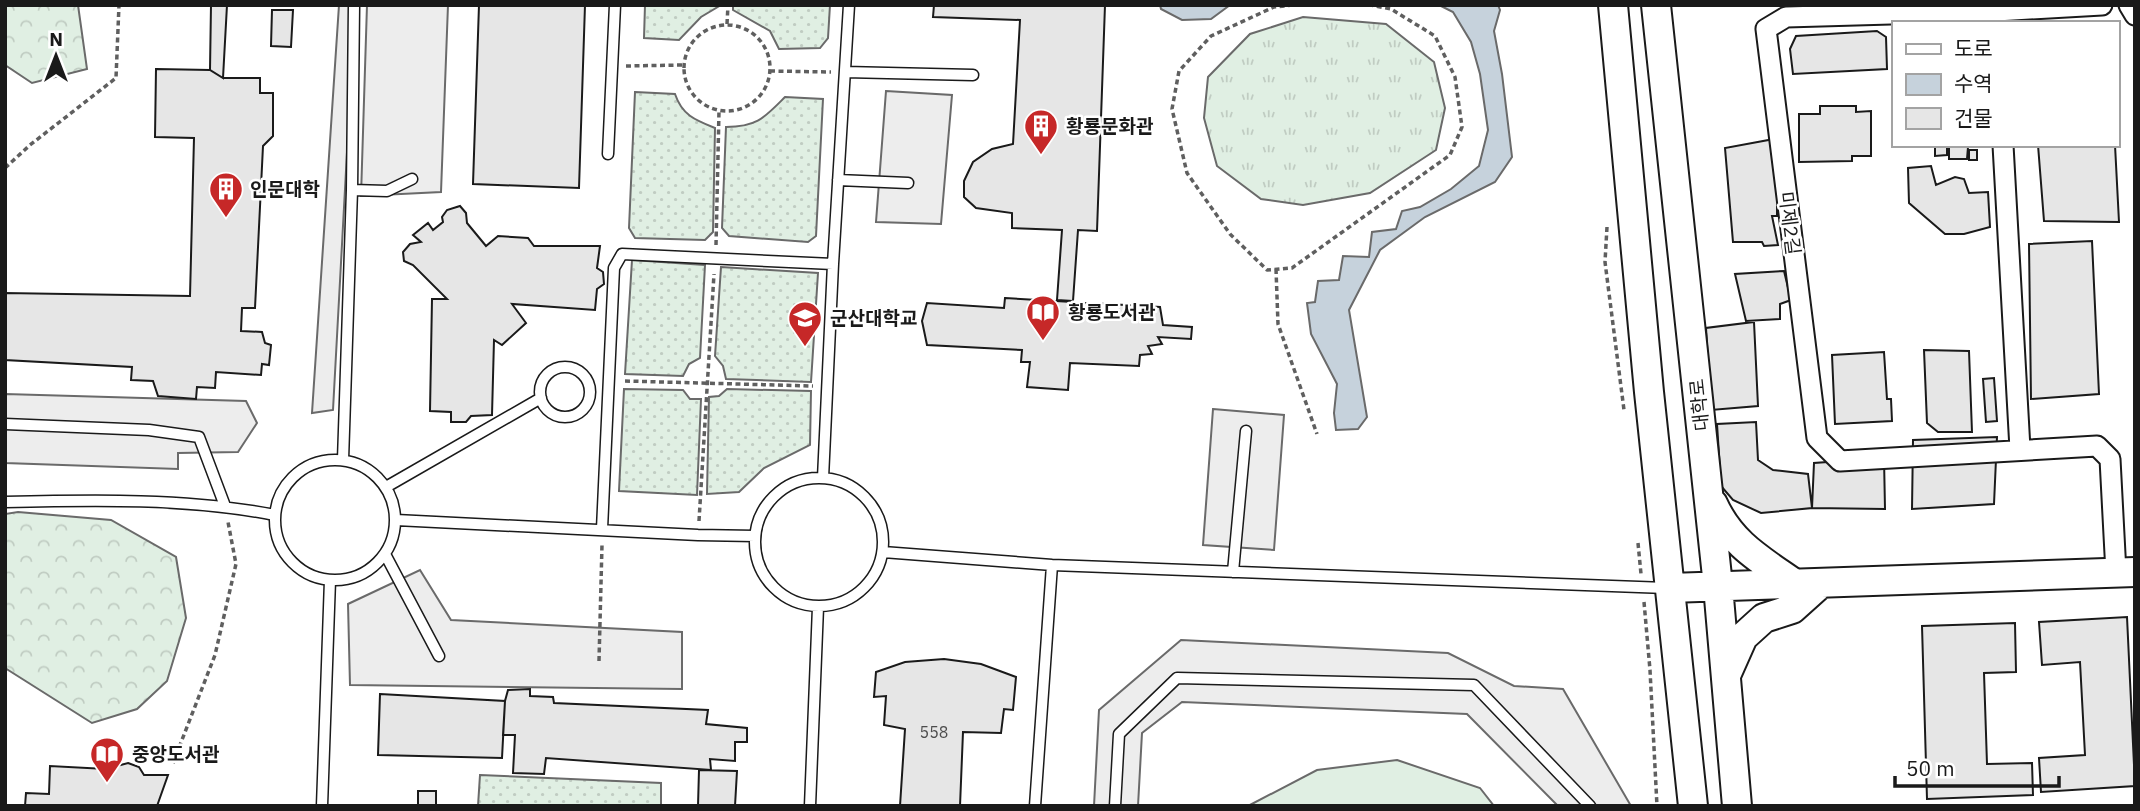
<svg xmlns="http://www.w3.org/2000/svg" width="2140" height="811" font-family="'IBM Plex Sans','Noto Sans KR',sans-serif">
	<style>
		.grass { fill: url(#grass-tufts); stroke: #6a6a6a; stroke-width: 2 }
		.forest { fill: url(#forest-crowns); stroke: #6a6a6a; stroke-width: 2 }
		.garden { fill: url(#garden-dots); stroke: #6a6a6a; stroke-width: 2 }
		.pitch { fill: #e0efe3; stroke: #6a6a6a; stroke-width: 2 }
		.parking { fill: #ededed; stroke: #6a6a6a; stroke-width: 2 }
		.water { fill: #c6d2dc; stroke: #6a6a6a; stroke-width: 2 }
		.building { fill: #e6e6e6; stroke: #1a1a1a; stroke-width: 2 }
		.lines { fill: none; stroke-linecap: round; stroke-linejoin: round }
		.lane-casing { stroke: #1a1a1a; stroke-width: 13 }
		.street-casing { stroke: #1a1a1a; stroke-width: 23 }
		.secondary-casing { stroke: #1a1a1a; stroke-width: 32 }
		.path { stroke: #5f5f5f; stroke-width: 3.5; stroke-dasharray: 5 3.5; stroke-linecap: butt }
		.lane { stroke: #fff; stroke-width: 10 }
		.street { stroke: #fff; stroke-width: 19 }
		.secondary { stroke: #fff; stroke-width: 28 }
		.labels { text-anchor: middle; stroke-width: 5; stroke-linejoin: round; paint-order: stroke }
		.number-label { font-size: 16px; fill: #4d4d4d }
		.poi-label { font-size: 19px; font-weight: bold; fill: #1a1a1a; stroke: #fff; text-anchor: start }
		.street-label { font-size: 19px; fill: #1a1a1a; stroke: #fff }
	</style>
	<defs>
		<pattern id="grass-tufts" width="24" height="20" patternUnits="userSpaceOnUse" patternTransform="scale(1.75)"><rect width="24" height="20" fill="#e0efe3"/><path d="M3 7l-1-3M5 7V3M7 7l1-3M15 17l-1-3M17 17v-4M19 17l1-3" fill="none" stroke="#c0ccc2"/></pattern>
		<pattern id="forest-crowns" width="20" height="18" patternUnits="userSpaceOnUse" patternTransform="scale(1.75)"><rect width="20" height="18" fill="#e0efe3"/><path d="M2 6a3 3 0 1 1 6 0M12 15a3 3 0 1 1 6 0" fill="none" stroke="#c0ccc2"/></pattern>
		<pattern id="garden-dots" width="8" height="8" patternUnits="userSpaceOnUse" patternTransform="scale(1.75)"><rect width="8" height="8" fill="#e0efe3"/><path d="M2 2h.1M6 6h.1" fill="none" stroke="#c0ccc2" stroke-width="1.8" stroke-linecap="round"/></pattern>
	</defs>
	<rect width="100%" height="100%" fill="#fff"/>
	<path class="grass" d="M1303,17L1386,24L1434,62L1445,108L1436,150L1370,193L1303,205L1261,199L1217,166L1204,118L1208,77L1250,34Z"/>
	<path class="forest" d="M5,5H78L87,69L32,83L5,65Z
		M18,512L111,520L176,557L186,618L167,681L137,709L92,723L5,668V514Z"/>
	<path class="garden" d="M645,5H721L701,17L679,40L644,38Z
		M733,5H830L828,38L820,48L779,49L770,31L733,10Z
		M635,92L675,94C682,115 695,120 715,128L713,232L705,240L635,238L629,228Z
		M785,97L823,99L816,236L808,242L729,236L722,228L726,127C757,127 764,118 785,97Z
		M632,260L705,265L700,358L689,364L683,376L625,374Z
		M721,267L818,273L811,382L726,379L723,366L715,356Z
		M624,389L683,390L690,399H701L697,495L619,491Z
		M727,389L811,391L810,445L764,468L739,492L707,494L709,397L719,396Z
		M480,775L661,783V806H478Z"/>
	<path class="pitch" d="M1397,760L1480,788L1494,806H1248L1317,770Z"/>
	<path class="parking" d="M339,5H355L333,410L312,413Z
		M367,5H448L441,192L361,196Z
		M886,91L952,95L941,224L876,222Z
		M5,394L246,401L257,423L238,452L178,453V469L5,463Z
		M1213,409L1284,415L1274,550L1203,545Z
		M420,570L451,620L682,632V689L350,685L348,604Z
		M1181,640L1448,653L1514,686L1563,689L1631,806H1558L1467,714L1182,702L1142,733L1138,806H1094L1099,710Z"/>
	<path class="water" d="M1160,5H1230L1211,19L1182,20L1161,9Z
		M1439,5H1498L1500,10L1494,31L1502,74L1512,157L1495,182L1425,217L1380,250L1349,310L1367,417L1358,429L1336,430L1334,413L1337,384L1311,334L1307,303L1315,302L1318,281L1339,280L1343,256L1369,257L1372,232L1396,229L1402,211L1420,207L1451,189L1479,166L1488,130L1480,74L1471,42L1453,12Z"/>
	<path class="building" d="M211,5H227L223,78L210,70Z
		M479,5H585L579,188L473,184Z
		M934,5H1105L1097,231L1078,230L1073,301L1057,300L1062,230L1012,228V213L976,208L964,197V181L973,162L992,149L1013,144L1020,20L933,17Z
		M272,10H293L291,47L271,46Z
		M1877,31L1886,37L1887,69L1793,74L1790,49L1796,36Z
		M156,69L210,70L223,78H260V93H273V136L263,146L255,308H242L241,331L262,332L265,343L271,345L269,365L262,364L261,375L216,372L215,388L197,387L196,399L158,396L153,381L131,380L132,367L5,360V293L190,296L194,138L155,137Z
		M1820,106H1856V112L1871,111V156H1852V161L1799,162V114H1820Z
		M1774,139L1780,204L1777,207V216H1772L1778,245L1764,246L1762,242H1733L1725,148Z
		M1935,145H1947V155L1935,156Z
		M2038,145H2115L2119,222L2044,221Z
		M1949,147H1968L1967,159H1949Z
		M1969,150H1977V160H1969Z
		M1931,166L1936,185L1955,177L1964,179L1969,193L1988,192L1990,227L1964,234H1945L1909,203L1908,168Z
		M460,206L466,213L467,223L486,246L498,236L528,238L534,246H600L597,268L603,272L604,284L597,289L595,310L512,304L526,323L502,345L494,340L492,415L471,416L466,422H451V412L430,411L432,299H447L413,265L404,261L403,252L410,244L421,242L413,235L428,223L433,230L443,222L442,217L447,210Z
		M2092,241L2099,394L2031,399L2029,244Z
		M1784,271L1791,300L1780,304V319L1746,321L1735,274Z
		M1005,298L1160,307L1163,325L1192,327L1191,339L1158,337L1162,344L1148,346L1152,354L1140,355L1139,366L1070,363L1068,390L1027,387L1030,362H1021L1022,350L927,345L922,321L927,303L1004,308Z
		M1754,322L1758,406L1711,410L1706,328Z
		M1924,350L1969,351L1972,432H1938L1927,423Z
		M1884,352L1887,399H1891L1892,421L1835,424L1832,355Z
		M1994,378L1997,421L1986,422L1983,379Z
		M1756,422L1758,460L1773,470L1808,474L1812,508L1761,513L1733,500L1721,486L1717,424Z
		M1997,437L1994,504L1912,509L1913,440Z
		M1884,458L1885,509L1812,508L1814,463Z
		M2127,617L2135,786L2041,792L2039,758L2085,755L2080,662L2042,665L2039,622Z
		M2015,623L2016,672L1984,673L1987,764L2032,763L2033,795L1927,799L1922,626Z
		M944,659L981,664L1016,677L1013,710L1004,709L1001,733L963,732L960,806H900L905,729L884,725L886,696L874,697L876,672L905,662Z
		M530,689V696L553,697L554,703L708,710L706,724L747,728V742H735V761L710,759L711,770L546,758L544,774L513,773L515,735H503L505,701L508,690Z
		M380,694L505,701L502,758L378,755Z
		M128,763L139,767L144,775H168L157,806H25L26,793L49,794L50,766L106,769Z
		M699,770L737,771L735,806H698Z
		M418,791H436V806H418Z"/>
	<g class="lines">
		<g class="lane-casing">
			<path id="lane" d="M845,72L973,75
				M608,154L615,5
				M838,180L908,183
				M352,190L387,191L412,179
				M540 392a25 25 0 1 1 50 0a25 25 0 1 1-50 0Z
				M5,424L149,430L199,437L225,506
				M275 520a60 60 0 1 1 120 0a60 60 0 1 1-120 0Z
				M343,460L352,190L354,5
				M755 542a64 64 0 1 1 128 0a64 64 0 1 1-128 0Z
				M823,478L833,264L849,5
				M386,487L541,398
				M5,502C93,500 189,498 275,515
				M396,520L698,535L755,536
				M602,529L614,268L622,254L833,264
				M883,552L1052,565L1666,588
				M385,554L439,656
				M1233,572L1246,431
				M322,806L330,580
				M810,806L818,607
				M1035,806L1052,565
				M1115,806L1119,734L1177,678L1474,685L1590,806"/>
		</g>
		<g class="street-casing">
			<path id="street" d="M2102,5L1996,11L1786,17L1766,29L1817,438L1840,461L2097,446L2110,459L2116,573
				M2129,5L2135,15
				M2003,145L2020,449"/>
		</g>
		<g class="secondary-casing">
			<path id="secondary" d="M1613,5L1649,392L1693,806
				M1656,5L1718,586L1737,806
				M1713,504C1731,544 1761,560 1795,584
				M1670,588L2135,572
				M1727,673L1743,637L1764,618L1792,609L1821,583"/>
		</g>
		<path class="path" d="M1293,5L1274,7L1211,36L1179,71L1172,109L1187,173L1230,234L1267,270L1292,268L1450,155L1462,127L1455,77L1435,36L1391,9L1370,5
			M727,24L728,5
			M684 68a43 43 0 1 1 86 0a43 43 0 1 1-86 0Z
			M626,66L683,65
			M770,71L831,72
			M5,168L30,145L116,78L119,5
			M1607,227L1605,262L1624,410
			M716,245L719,111
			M1276,269L1278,324L1317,434
			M625,381L813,386
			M699,521L714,274
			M1638,543L1641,574
			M1644,602L1650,670L1657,806
			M599,661L602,545
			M173,763L215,655L236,564L228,522"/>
		<use href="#lane" class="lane"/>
		<use href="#street" class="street"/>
		<use href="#secondary" class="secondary"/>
	</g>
	<defs>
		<g id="building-pin" transform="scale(1.75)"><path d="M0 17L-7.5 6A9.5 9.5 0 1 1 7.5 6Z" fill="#c62828" stroke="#fff"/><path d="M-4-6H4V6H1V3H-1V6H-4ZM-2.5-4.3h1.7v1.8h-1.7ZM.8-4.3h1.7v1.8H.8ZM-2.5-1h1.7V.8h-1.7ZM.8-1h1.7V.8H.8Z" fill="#fff"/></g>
		<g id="library-pin" transform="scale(1.75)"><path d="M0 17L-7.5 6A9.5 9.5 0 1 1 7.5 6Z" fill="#c62828" stroke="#fff"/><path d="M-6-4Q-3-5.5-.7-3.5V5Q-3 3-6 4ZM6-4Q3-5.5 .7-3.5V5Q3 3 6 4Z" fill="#fff"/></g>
		<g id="university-pin" transform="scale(1.75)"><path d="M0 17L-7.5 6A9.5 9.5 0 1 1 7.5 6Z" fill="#c62828" stroke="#fff"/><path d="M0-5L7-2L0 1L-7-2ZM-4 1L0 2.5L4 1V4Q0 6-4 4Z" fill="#fff"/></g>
	</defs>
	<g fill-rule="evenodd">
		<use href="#building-pin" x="1041" y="126"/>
		<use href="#building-pin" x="226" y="189"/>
		<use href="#library-pin" x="1043" y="312"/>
		<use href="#university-pin" x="805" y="318"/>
		<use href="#library-pin" x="107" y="754"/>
	</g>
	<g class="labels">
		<g class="number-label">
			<text x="934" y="738">558</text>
		</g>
		<g class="poi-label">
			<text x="1066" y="133">황룡문화관</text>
			<text x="250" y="196">인문대학</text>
			<text x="1068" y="319">황룡도서관</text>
			<text x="830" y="325">군산대학교</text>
			<text x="132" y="761">중앙도서관</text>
		</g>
		<g class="street-label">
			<text transform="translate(1790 223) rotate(83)" y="7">미제2길</text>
			<text transform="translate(1699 405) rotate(-96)" y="7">대학로</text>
		</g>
	</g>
	<rect width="2140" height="811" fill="none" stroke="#1a1a1a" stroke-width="14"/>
	<rect x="1892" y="21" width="228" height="126" fill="#ffffff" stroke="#a3a3a3" stroke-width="2"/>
	<rect x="1906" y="44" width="35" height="10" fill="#ffffff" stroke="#a3a3a3" stroke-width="2"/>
	<text x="1954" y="56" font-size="21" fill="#1a1a1a">도로</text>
	<rect x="1906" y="74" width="35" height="21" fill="#c6d2dc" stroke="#a3a3a3" stroke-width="2"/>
	<text x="1954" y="91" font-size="21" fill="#1a1a1a">수역</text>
	<rect x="1906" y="108" width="35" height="21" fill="#e6e6e6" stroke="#a3a3a3" stroke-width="2"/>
	<text x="1954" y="126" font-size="21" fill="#1a1a1a">건물</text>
	<g transform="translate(56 56)" stroke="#ffffff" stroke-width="5" paint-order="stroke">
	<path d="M0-5L12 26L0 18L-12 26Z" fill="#1a1a1a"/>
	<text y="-10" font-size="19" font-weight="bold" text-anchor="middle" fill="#1a1a1a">N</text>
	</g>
	<path d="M1895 776v10h164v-10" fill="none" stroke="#1a1a1a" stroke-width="3.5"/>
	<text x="1906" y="776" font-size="21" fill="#1a1a1a" stroke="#ffffff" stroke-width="5" paint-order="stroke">50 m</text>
</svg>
